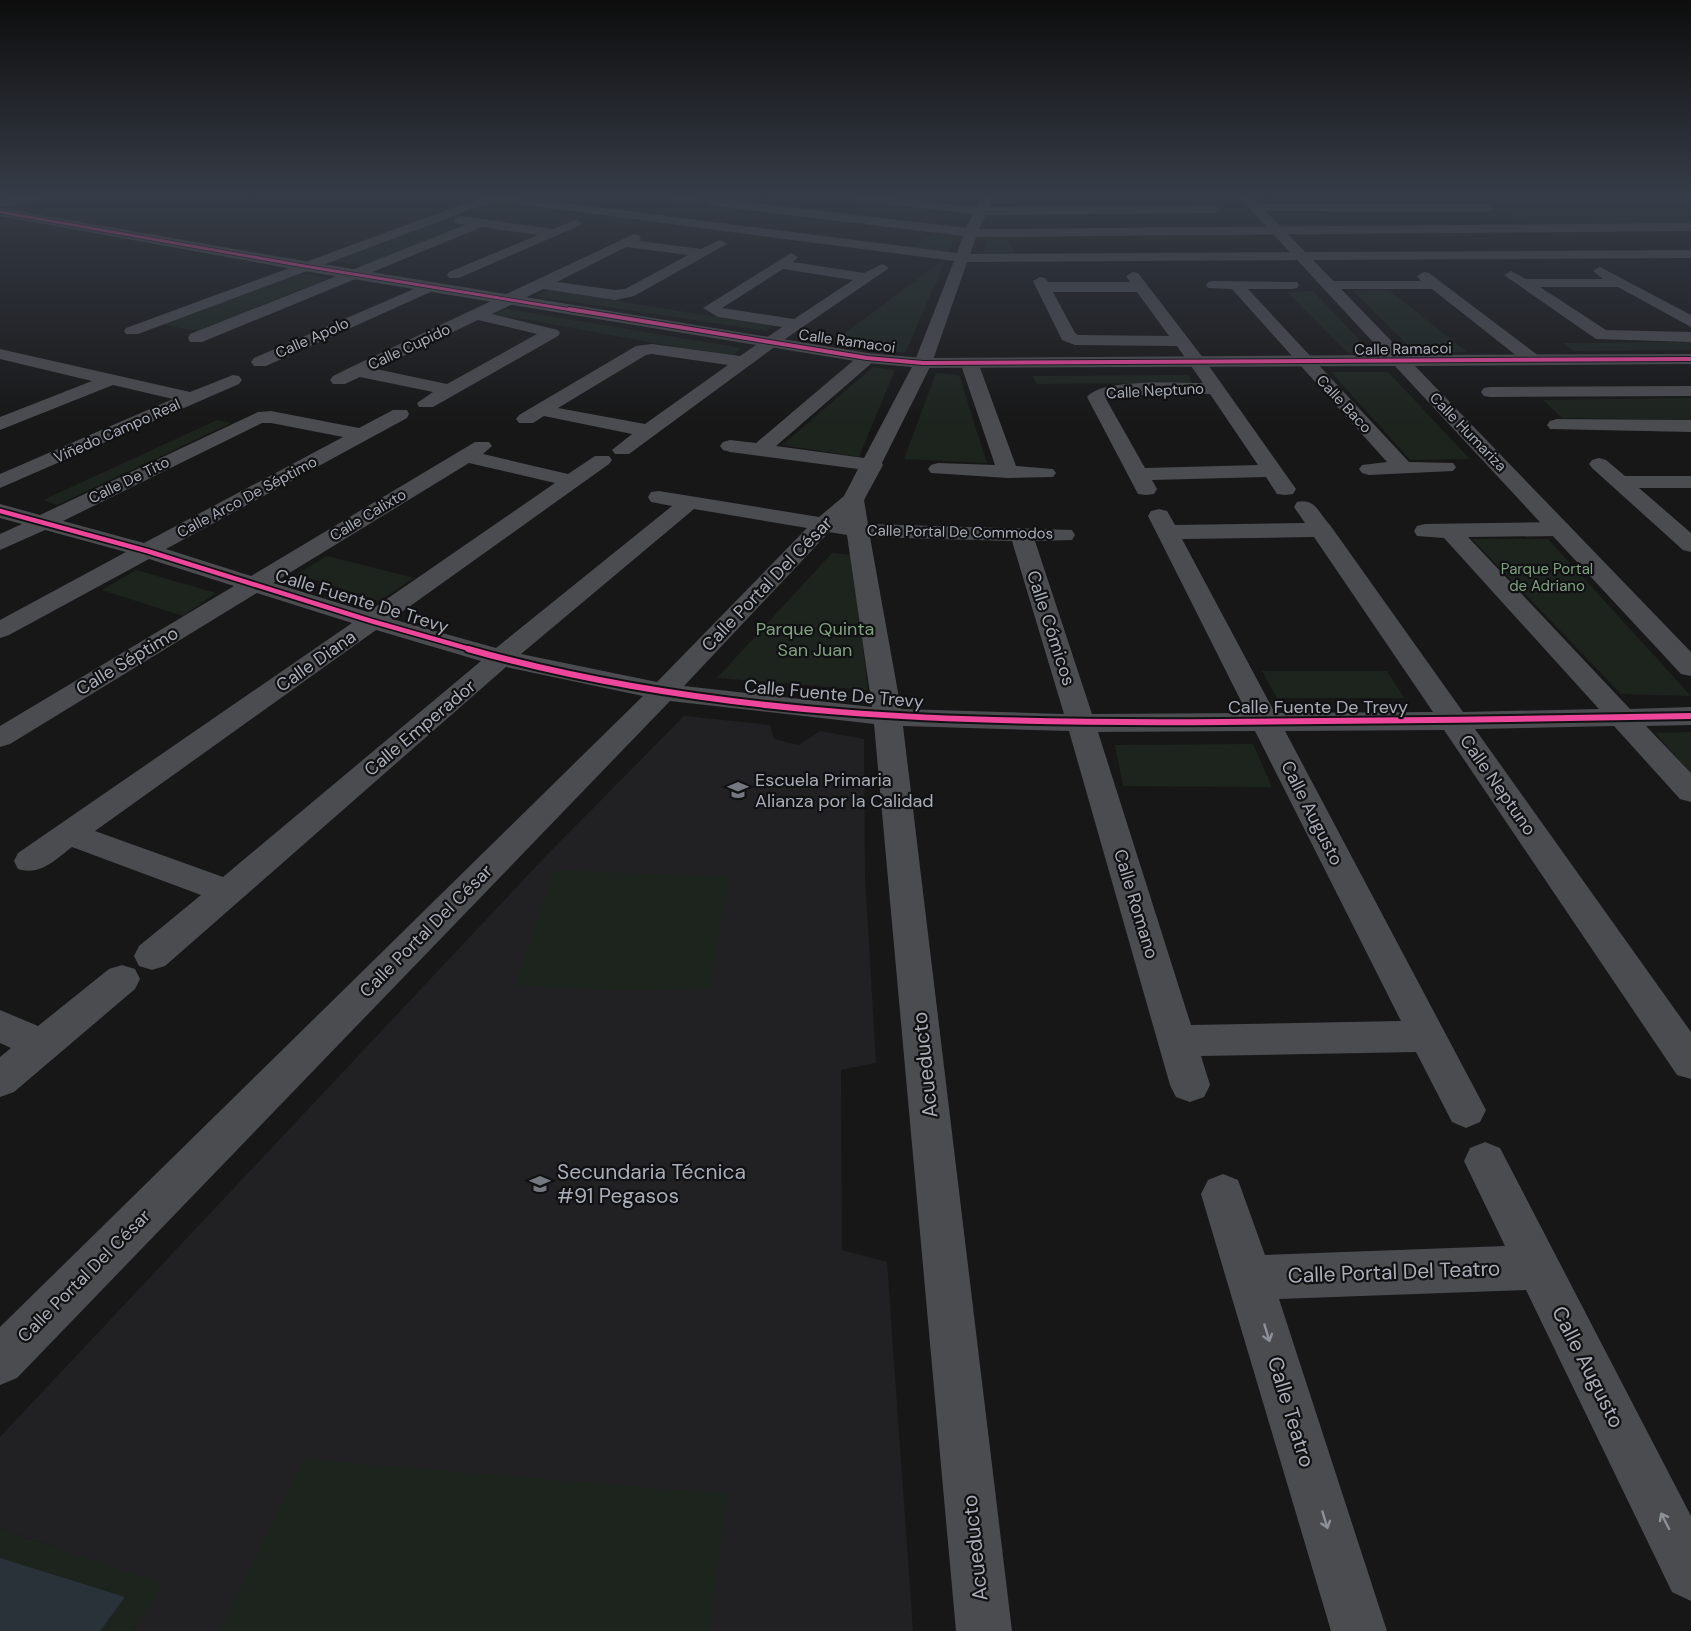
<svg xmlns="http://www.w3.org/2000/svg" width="1691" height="1631" font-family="'DM Sans',sans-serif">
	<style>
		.built { fill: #212123 }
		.green { fill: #1d241e }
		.water { fill: #2a3239 }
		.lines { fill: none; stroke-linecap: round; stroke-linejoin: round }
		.minor { fill: #4b4c50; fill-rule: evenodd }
		.tertiary { fill: #4b4c50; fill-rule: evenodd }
		.secondary { fill: #4a4a4e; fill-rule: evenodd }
		.cycleway-far3-casing { stroke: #111113; stroke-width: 4.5 }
		.cycleway-far2-casing { stroke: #111113; stroke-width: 6 }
		.cycleway-far1-casing { stroke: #111113; stroke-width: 8 }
		.cycleway-casing { stroke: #111113; stroke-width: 10 }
		.cycleway-far3 { stroke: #ed469a; stroke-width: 3 }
		.cycleway-far2 { stroke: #ed469a; stroke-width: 4 }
		.cycleway-far1 { stroke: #ed469a; stroke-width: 4.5 }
		.cycleway { stroke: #ed469a; stroke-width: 6 }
		.oneway { stroke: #8c9099 }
		.labels { text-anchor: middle; stroke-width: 4.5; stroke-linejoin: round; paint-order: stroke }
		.far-street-label { font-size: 15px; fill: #a8adb8; stroke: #111113 }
		.far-park-label { font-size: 15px; fill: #7fa381; stroke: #111113 }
		.street-label { font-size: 18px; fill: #a8adb8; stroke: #111113 }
		.park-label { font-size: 18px; fill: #7fa381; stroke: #111113 }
		.poi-label { font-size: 18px; fill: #a8adb8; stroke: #111113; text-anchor: start }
		.near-street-label { font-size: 21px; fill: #a8adb8; stroke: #111113 }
		.near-poi-label { font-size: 21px; fill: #a8adb8; stroke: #111113; text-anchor: start }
	</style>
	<rect width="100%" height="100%" fill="#171717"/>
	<path class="built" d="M684,716L770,725L774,739L799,745L820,731L864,739L865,875L876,1063L841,1070L842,1250L887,1262L913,1631H133L162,1584L0,1529V1437L543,859Z"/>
	<path class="green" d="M1478,196H1691V224L1524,225Z
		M433,223L463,227L367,266L332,261Z
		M930,234L954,237L948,255L911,250Z
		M988,238H1007L1017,257L983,256Z
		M942,261L944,264L905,353L833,342Z
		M296,273L329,278L197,331L159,324Z
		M550,290L772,326L767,331L534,296Z
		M1389,290L1467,352L1416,353L1353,291Z
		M1313,291L1371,352L1348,353L1287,292Z
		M506,309L742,348L731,357L495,314Z
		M1691,342V350L1574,351L1563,343Z
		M873,367L895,370L859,457L782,445Z
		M1331,372H1388L1470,459L1410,460Z
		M936,373L959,375L987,463L904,459Z
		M1189,375L1192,383L1037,384L1032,376Z
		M1691,398V420L1562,418L1543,400Z
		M217,420L231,423L57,505L43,500Z
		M1472,539H1548L1691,696L1621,694Z
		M832,553L852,555L868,690L717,678Z
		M327,556L414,578L379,601L297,574Z
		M136,570L216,593L183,616L102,590Z
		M1262,671H1387L1404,698H1277Z
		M1691,732V773L1655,733Z
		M1253,744L1272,787L1123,786L1115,745Z
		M554,870L729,877L709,989L611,990L515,985Z
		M303,1459L727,1494L709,1631H220Z
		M0,1529L163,1584L133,1631H0Z"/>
	<path class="water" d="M0,1558L125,1597L100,1631H0Z"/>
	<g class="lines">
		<path class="minor" d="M485,196H510L957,253L963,236L714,206L708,202L714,198L966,228L973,214L851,200L845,196H881L977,207L982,196H994L989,207L1214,205L1220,209L1214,213L986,215L979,229L1691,223V231L976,237L970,254L1691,250V258L967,262L932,363L882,463L883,465L864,500L868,524L1072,530L1075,535L1072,540L1035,541L1092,714L1247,713L1148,516L1151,511L1159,509L1167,511L1175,525L1305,523L1294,507L1297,502C1316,498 1319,514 1330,525L1463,712L1599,709L1444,538L1417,536L1414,531L1417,526L1425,524L1560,522L1568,524L1571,529L1568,534L1560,536L1468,537L1630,709L1691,707V725L1646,726L1691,773V802L1680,799L1614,726L1475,729L1691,1032V1079L1677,1075L1444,730L1285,731L1486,1110L1480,1122L1466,1128L1452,1122L1416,1052L1201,1056L1210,1085L1204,1097L1190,1102L1176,1097L1170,1085L1069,731L903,726L1012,1631H956L874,724L670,701L17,1378L0,1385V1327L643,696L506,667L165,966L152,970L139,966L134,956L139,946L201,895L72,847C55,860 40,876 18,869L14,861L18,853L352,623L257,593L10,744L0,747V726L234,586L149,559L9,635L0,638V620L126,552L45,530L0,550V534L22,524L0,518V504L40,515L258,412L271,411L359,428L393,410H407L409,414L407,418L166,549L251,576L475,442H489L492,446L483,454L568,474L595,456H609L612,460L609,464L392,619L496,648L672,506L651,502L648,497L651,492L659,491L819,517L844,496L858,469L730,452L723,450L720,446L723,442L730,440L756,443L861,354H873L876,358L873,362L776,446L864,458L914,363L954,261L494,201L138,334H126L124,331L126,328ZM262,423H271L343,437L144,543L63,521ZM469,463L555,483L368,612L273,583ZM694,509L807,528L657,682L521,654ZM829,532L847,535L872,707L684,686ZM870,537L1012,541L1064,714L901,709ZM1314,537L1433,712L1275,713L1182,539ZM376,630L481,661L223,877L95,831ZM1255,731L1401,1021L1191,1025L1098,732Z
			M660,196H694L705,200C697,207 668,203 660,196Z
			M1256,204H1488L1494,208L1488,212L1252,211L1250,208L1252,205Z
			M460,216L553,229L576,220L583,224L459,278H449L447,275L449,272L538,235L482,227L202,342H190L188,338L190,334L465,225L455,223L454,220Z
			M634,234L639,235L641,238L639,241L701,249L720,240L727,244L634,296L615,300L543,289L492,314L558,330L560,333L558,336L433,407H419L417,403L433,392L360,377L345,384H333L330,380L333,376L351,367ZM626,247L688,255L625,289L615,290L557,282ZM478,320L537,334L447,384L376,369Z
			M791,253L798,257L793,262L864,273L882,264L889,268L788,337L629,454H615L612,450L632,434L544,416L533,423H519L516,419L519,415L636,346L652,344L740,356L782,327L718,317L703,308ZM783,269L853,280L794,319L722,308ZM652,354L728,365L645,424L558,408L646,355Z
			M1600,267L1691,315V327L1618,287H1540L1606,330L1691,332V342L1596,339L1504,275L1511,271L1526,279H1603L1593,271Z
			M1133,272L1138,273L1204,359L1296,489L1293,494L1285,495L1277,494L1266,477L1152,480L1157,489L1154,494L1146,495L1138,494L1087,397C1100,378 1179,383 1203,383L1177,346L1075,345L1062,340L1033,281L1040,277L1045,278L1048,282H1130L1126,276ZM1053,292H1137L1169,336L1078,335L1075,333ZM1151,394H1210L1258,465L1145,468L1106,399Z
			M1424,272L1429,273L1539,356L1542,360L1539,364H1527L1432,289H1330L1323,285L1330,281H1421L1417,276Z
			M1213,281L1297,282L1299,285L1297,288L1292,289H1248L1409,462L1453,463L1456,467L1453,471L1369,475L1362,473L1359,469L1362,465L1387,462L1232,289L1208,288L1206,285L1208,282Z
			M430,282L438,287L435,290L266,366H254L251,362L254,358Z
			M0,349L190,392L233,375L239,376L242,380L239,384L0,488V474L173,399L113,385L0,430V417L92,381L0,359Z
			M970,360L976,361L979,365L1016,466L1053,469L1056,473L1053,477L1008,478L931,473L928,469L931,465L938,463L995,465L961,365L964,361Z
			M1691,386V396L1490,397L1484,396L1481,392L1484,388L1490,387Z
			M1557,419L1691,420V432L1550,429L1547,425L1550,421Z
			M1599,458L1606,460L1625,476H1691V488H1639L1691,533V552L1683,550L1592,468L1589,464L1592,460Z
			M122,965L135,969L140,979L135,989L14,1092L0,1097V1057L11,1048L0,1043V1010L38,1026L109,969Z
			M1485,1142L1500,1148L1691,1516V1601L1672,1592L1526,1290L1279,1299L1387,1631H1331L1201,1194L1208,1180L1223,1174L1238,1180L1265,1255L1505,1246L1464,1161L1470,1148Z"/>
		<path class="tertiary" d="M1238,196H1251L1405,355L1691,354V364L1415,366L1691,652V676L1681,674L1395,366L923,368L867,363L304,271L0,216V208L304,261L867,353L923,358L1385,355Z"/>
		<path class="secondary" d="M18,196H43L42,199L0,207V199Z"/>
		<g class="cycleway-far3-casing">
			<path id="cycleway-far3" d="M0,212L304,266L578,311"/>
		</g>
		<g class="cycleway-far2-casing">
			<path id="cycleway-far2" d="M569,309L867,358L923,363L1691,359"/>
		</g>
		<g class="cycleway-far1-casing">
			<path id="cycleway-far1" d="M0,511L147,551L371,621L473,650"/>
		</g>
		<g class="cycleway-casing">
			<path id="cycleway" d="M468,649C712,718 969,724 1222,722C1378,721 1535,719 1691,716"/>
		</g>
		<use href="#cycleway-far3" class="cycleway-far3"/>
		<use href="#cycleway-far2" class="cycleway-far2"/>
		<use href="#cycleway-far1" class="cycleway-far1"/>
		<use href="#cycleway" class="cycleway"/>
	</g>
	<defs><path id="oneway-shaft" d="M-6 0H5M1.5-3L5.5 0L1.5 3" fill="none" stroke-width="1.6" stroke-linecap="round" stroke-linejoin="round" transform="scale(1.5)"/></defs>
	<g class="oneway">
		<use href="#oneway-shaft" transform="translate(1267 1333) rotate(73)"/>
		<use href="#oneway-shaft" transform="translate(1325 1520) rotate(73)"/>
		<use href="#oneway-shaft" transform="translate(1665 1521) rotate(-117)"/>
	</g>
	<linearGradient id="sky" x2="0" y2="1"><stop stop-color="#0d0d0d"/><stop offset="0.46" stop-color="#363c47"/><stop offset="1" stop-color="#363c47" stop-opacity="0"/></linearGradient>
	<rect width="1691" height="424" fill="url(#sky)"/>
	<defs>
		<g id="school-bare" transform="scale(1.62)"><path d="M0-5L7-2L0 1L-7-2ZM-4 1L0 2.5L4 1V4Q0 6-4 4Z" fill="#757880" stroke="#111113" stroke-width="2.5" paint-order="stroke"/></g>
	</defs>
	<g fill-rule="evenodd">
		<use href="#school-bare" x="738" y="790"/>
		<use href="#school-bare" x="540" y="1184"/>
	</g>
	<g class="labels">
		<g class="far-street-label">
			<text transform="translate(312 338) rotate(-24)" y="5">Calle Apolo</text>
			<text transform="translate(847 341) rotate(8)" y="5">Calle Ramacoi</text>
			<text transform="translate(409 347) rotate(-25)" y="5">Calle Cupido</text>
			<text transform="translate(1403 349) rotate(-1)" y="5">Calle Ramacoi</text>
			<text transform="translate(1155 391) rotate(-3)" y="5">Calle Neptuno</text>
			<text transform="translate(1344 404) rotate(47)" y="5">Calle Baco</text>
			<text transform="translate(117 431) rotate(-24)" y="5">Viñedo Campo Real</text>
			<text transform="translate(1468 432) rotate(46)" y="5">Calle Humariza</text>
			<text transform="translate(129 480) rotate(-26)" y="5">Calle De Tito</text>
			<text transform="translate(247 497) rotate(-28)" y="5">Calle Arco De Séptimo</text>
			<text transform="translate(368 515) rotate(-31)" y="5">Calle Calixto</text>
			<text transform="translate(960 532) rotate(1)" y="5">Calle Portal De Commodos</text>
		</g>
		<g class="far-park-label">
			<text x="1547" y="574">Parque Portal<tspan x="1547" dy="17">de Adriano</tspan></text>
		</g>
		<g class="street-label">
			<text transform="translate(767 584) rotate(-46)" y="6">Calle Portal Del César</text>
			<text transform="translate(362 601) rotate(17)" y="6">Calle Fuente De Trevy</text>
			<text transform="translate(1051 628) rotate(72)" y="6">Calle Cómicos</text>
			<text transform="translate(127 661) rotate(-31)" y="6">Calle Séptimo</text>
			<text transform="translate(316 661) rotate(-35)" y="6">Calle Diana</text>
			<text transform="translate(834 694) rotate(5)" y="6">Calle Fuente De Trevy</text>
			<text x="1318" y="713">Calle Fuente De Trevy</text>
			<text transform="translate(420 728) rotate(-40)" y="6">Calle Emperador</text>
			<text transform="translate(1498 785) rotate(55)" y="6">Calle Neptuno</text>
			<text transform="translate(1312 813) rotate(63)" y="6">Calle Augusto</text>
			<text transform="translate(1136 904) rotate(73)" y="6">Calle Romano</text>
			<text transform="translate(426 931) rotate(-45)" y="6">Calle Portal Del César</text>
			<text transform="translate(84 1276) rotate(-45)" y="6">Calle Portal Del César</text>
		</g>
		<g class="park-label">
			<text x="815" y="635">Parque Quinta<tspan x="815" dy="21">San Juan</tspan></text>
		</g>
		<g class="poi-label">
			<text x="755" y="786">Escuela Primaria<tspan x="755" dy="21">Alianza por la Calidad</tspan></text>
		</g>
		<g class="near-street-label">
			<text transform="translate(925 1065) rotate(-96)" y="7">Acueducto</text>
			<text transform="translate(1394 1272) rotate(-2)" y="7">Calle Portal Del Teatro</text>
			<text transform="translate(1588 1367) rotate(63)" y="7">Calle Augusto</text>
			<text transform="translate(1291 1412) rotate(73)" y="7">Calle Teatro</text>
			<text transform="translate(975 1548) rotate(-96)" y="7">Acueducto</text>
		</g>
		<g class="near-poi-label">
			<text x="557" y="1179">Secundaria Técnica<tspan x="557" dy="24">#91 Pegasos</tspan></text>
		</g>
	</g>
</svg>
